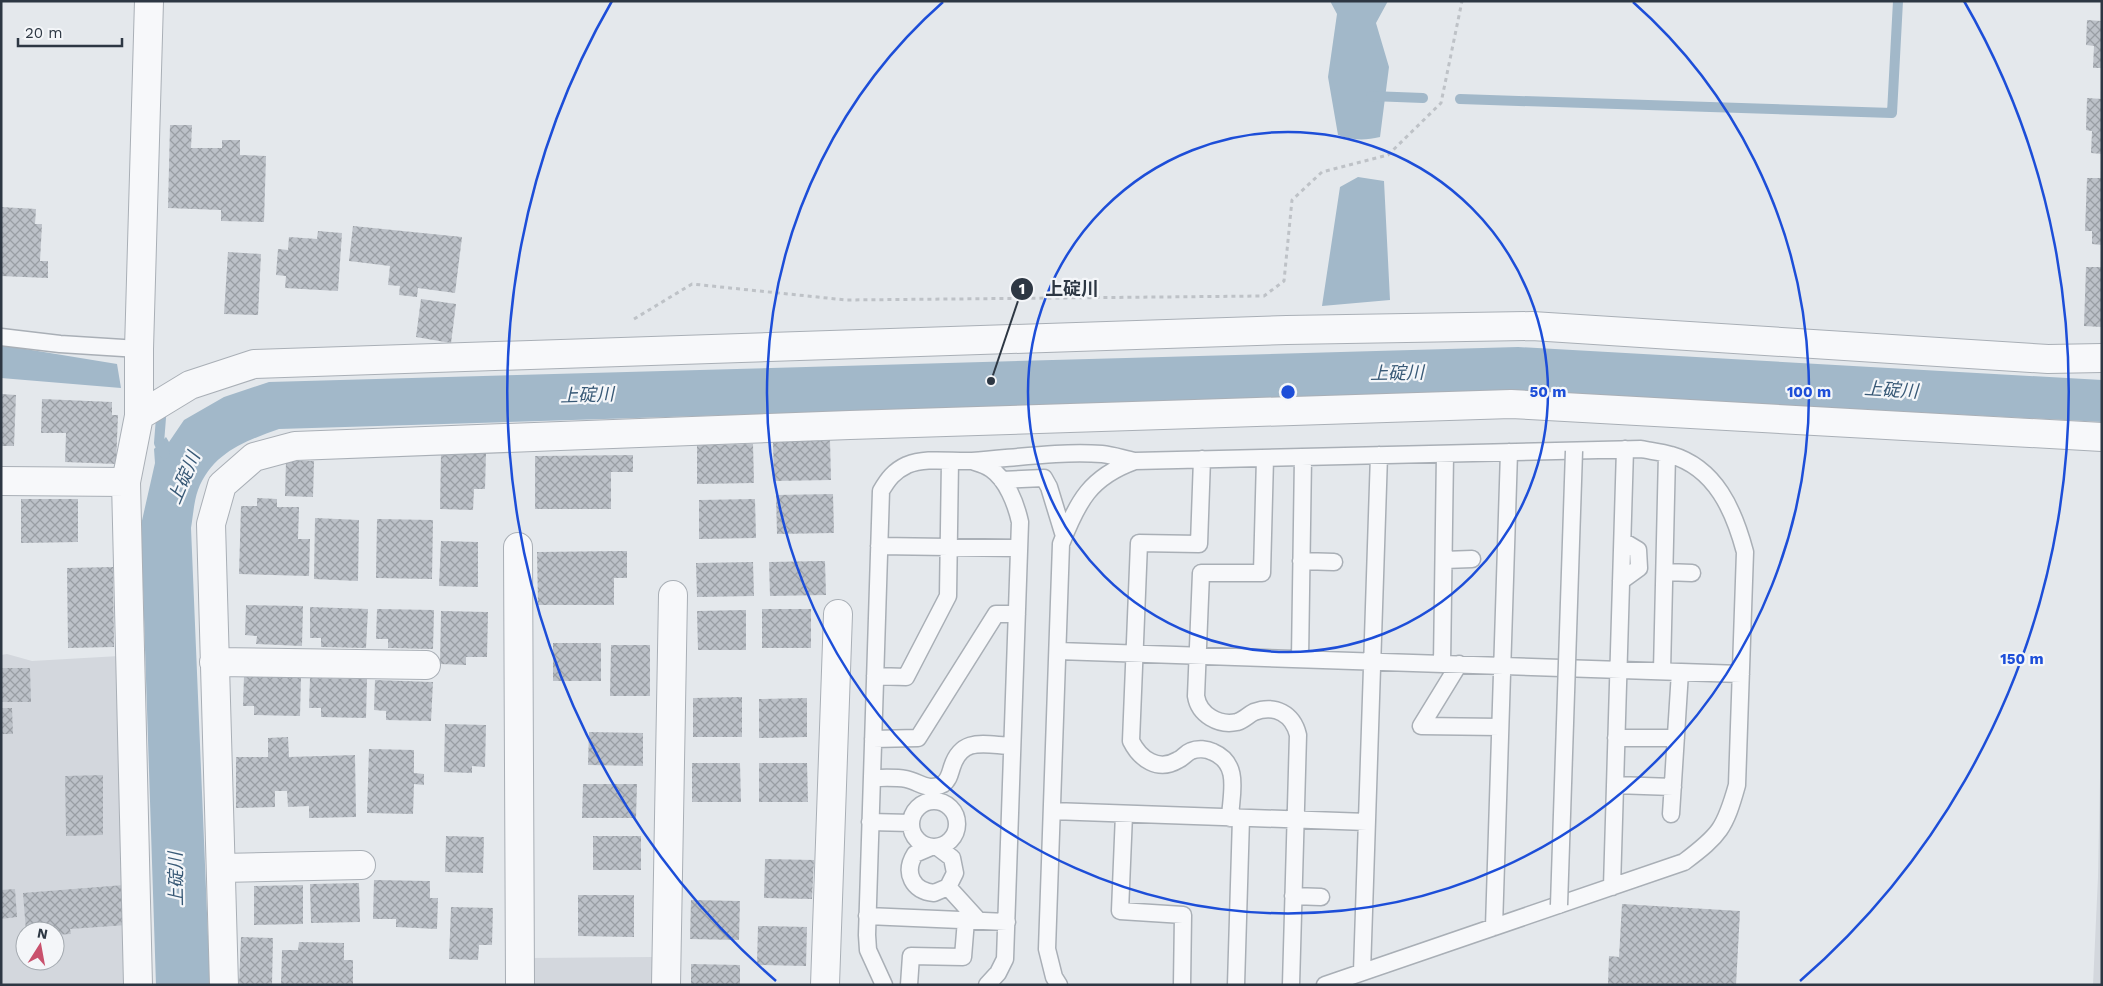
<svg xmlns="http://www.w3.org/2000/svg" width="2103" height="986" font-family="'Work Sans','Noto Sans JP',sans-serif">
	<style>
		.built { fill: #d3d7dd; fill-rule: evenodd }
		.water { fill: #a2b8c9 }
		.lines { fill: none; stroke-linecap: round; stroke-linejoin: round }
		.stream { stroke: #a2b8c9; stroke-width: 10 }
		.building { fill: url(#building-cross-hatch) }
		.lane-casing { stroke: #a9afb6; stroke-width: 19 }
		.street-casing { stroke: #a9afb6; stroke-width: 30 }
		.path { stroke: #bec2c7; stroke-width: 3; stroke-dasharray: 4 4; stroke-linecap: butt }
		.lane { stroke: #f7f8fa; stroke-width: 16 }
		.street { stroke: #f7f8fa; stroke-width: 28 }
		.lane-bridge-casing { stroke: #a9afb6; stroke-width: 19; stroke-linecap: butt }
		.lane-bridge { stroke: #f7f8fa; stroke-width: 16 }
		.ring { fill: none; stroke: #1d4ed8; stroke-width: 2.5 }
		.labels { text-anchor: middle; stroke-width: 4.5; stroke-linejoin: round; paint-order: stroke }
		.water-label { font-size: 18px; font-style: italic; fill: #385976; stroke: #f4f6f9 }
		.centre { fill: #1d4ed8; stroke: #f4f6f9; stroke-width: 2.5 }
		.ring-label { font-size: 15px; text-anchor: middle; font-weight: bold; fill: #1d4ed8; stroke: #f4f6f9; stroke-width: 4.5; stroke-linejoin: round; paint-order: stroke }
		.leader { fill: none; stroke: #2d3743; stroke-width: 2 }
		.callout-dot { fill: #2d3743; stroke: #f4f6f9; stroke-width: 2 }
		.mark-label { font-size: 15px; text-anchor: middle; font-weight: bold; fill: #fff }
		.callout-label { font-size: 18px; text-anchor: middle; font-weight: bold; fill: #2d3743; stroke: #f4f6f9; stroke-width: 4.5; stroke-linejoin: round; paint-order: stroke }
	</style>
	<defs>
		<pattern id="building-cross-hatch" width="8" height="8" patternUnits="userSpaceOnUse" patternTransform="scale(1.25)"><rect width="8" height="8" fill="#bcc1c8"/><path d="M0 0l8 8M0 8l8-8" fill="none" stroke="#999ea4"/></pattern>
	</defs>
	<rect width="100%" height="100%" fill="#e4e8ec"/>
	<path class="built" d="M7,654L32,661L119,656L130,985H1V655ZM25,931H55V961H25Z
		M2102,680V985H2093L2098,877Z
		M652,957L653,985H529V958Z"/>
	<path class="water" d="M1330,1H1388L1376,23L1389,67L1380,137C1364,141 1352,140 1338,135L1328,77L1337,14Z
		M1358,177L1384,181L1390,300L1322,306L1340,187Z
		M1,345L117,364L121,388L1,378Z
		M1518,347L2102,380V422L1515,391L279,429C245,441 212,453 198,490C194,501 193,516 191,528L210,985H156L141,525L155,463L154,449L166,437L169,442L184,420L224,397L269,382Z"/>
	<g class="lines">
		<path class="stream" d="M1371,96L1423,98
			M1460,99L1892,113L1898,1
			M162,405L159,443L165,454"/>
	</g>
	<path class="building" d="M2087,20L2102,21V68H2093L2094,46L2086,45Z
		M2087,98L2102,99V154L2091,153L2092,131L2086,130Z
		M170,125H192L191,148H222V140H240V155L266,156L264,222L221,221V210L168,208Z
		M2087,178H2102V245L2092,244V231H2085Z
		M1,207L36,209L35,224H42L40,261H48V278L1,276Z
		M353,226L462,237L455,293L418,288L417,297L399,295L400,286L388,285L390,266L349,261Z
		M318,231L342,233L338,291L285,288L286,276L276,275L278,249L288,250L289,237L317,239Z
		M228,252L261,254L258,315L224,314Z
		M2086,267H2102V327L2084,326Z
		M421,299L456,304L451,343L416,337Z
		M1,394L16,395L14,446H1Z
		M42,399L112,402V415H118L116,464L65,462L66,433H41Z
		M830,440L831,480L774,481L773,441Z
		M753,444L754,483L697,484V445Z
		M441,452L486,453L485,489H474L473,510L440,509Z
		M633,455V472H611V509H535V456Z
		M286,461H314L313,497L285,496Z
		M833,494L834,533L777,534L776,495Z
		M257,498L277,499V507H299L298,539H310L309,576L239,574L241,506H257Z
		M21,499H78V542L21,543Z
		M755,499L756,538L699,539V500Z
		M315,518L359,520L358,581L314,579Z
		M377,519L433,520L432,579L376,578Z
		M441,541L478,542V587L439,586Z
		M627,551V578H614V605H538L537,552Z
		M825,561L826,595L770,596L769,562Z
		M753,562L754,596L697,597L696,563Z
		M113,567L114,647L68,648L67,568Z
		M246,605L303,606L302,646L256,644L257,636L245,635Z
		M310,607L368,609L366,648L321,647V638H310Z
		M377,609L434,610L433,649L388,648V639H376Z
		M762,609H811V648H762Z
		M746,610V650H698L697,611Z
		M441,611L488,612L487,657H466V665L440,664Z
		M553,643H601V681H553Z
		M611,645H650V696H610Z
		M1,668H30L31,702H1Z
		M244,676L301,677L300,716L254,715V706H243Z
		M310,678L367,679L366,718L321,717V708H309Z
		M375,680L433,682L431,721L386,720V711L374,710Z
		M742,697V737H693V698Z
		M807,698V737L759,738V699Z
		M1,708H12L13,734H1Z
		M445,724L486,725L485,767L472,766V773L444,772Z
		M589,732L643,733V766L588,765Z
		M288,737L289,757L355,755L356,817L309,818V806L288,807L287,791H275V807L236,808V757H268V738Z
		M369,749L414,750V773L424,774V785L414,784L413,814L367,813Z
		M692,763H740L741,802H692Z
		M759,763H807L808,802H759Z
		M103,775V835L66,836L65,776Z
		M583,784H637L636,818H582Z
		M446,836L484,837L483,873L445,872Z
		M593,836H641V870H593Z
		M765,859L814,860L812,899L764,898Z
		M374,880L430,881V898H438L437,929L396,927V919H373Z
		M359,883L360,922L311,923L310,884Z
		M124,885L127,925L70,929L71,934L55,935V931H26L23,893Z
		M303,885V924L254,925V886Z
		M15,889L17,917L1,919V890Z
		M578,895H634V937L578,936Z
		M691,900L740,901L739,940L690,939Z
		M1622,904L1740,911L1736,985H1608L1609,956L1619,957Z
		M451,907L493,908L492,945H479L478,960L449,959Z
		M758,926L807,927L806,966L757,965Z
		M241,937L273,938L272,985H239Z
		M299,942L344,943V960H353V985H281L282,950H298Z
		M691,964L740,965V985H691Z"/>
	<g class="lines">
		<g class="lane-casing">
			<path id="lane" d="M1,337L60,344L139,349
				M1265,458L1262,573H1201L1196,696C1199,715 1219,726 1237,722C1244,720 1248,715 1254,712C1275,704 1293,714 1298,735L1291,985
				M1202,459L1199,544L1139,543L1131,741C1140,759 1158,772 1178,760C1183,758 1186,753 1191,751C1198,748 1207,749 1213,752C1241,764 1231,794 1230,818
				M972,461C978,463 986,465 991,469C1007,480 1016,504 1020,522L1005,959L998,973L987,985
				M1002,480L1044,478L1049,487L1064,536
				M879,546L1019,548
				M1444,560L1472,559
				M1301,561L1334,562
				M1665,572L1692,573
				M1621,581L1639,568L1638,550L1623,541
				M1058,651L1741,674
				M1300,659L1303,457
				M1442,664L1445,454
				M1459,664L1421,726L1500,727
				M1662,671L1667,454
				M875,676L906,677L948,596L950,461
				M1616,738H1676
				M873,739L918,738L996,614H1017
				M872,778C883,778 895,777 906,779C920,782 928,792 943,784C949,780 950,773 952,767C962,736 985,745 1012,746
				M1615,785L1673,787
				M911 824a23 23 0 1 1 46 0a23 23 0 1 1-46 0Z
				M1052,811L1367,822
				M1124,814L1120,911L1183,915L1182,985
				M1671,814L1680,672
				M870,822L911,823
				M929,848L915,854C903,873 913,891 934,893L948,887L955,873L952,858L940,849
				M948,887L978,920
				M1612,887L1625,449
				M1293,896L1321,897
				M867,916L1007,922
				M1494,927L1509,452
				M1362,972L1379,455
				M884,985L868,950L867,935L881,491C888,479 894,471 907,465C926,457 952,462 972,461C1015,458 1059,451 1102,454C1113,455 1124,459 1135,461
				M909,985L911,956L963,957L966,920
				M1059,985L1054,977L1047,949L1061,544C1078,501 1090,477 1135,461L1641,449C1651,451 1662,452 1671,455C1716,468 1734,511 1745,552L1737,785C1725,828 1720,835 1684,862L1325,985
				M1236,985L1241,818"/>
		</g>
		<g class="street-casing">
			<path id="street" d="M139,416L190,385L254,364L1287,330L1532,326L2048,359L2102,358
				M1,481L126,482
				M518,547L520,985
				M214,662L426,665
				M221,868L361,865
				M138,985L126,482L139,416V349L149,1
				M224,985L211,524L222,485L254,457L295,446L850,425L1511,404L2102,437
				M666,985L673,595
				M825,985L838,614"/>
		</g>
		<path class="path" d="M634,319L692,284L846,300L1264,296L1284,281L1292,200L1322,172L1388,155L1441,103L1462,1"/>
		<use href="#lane" class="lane"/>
		<use href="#street" class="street"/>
		<g class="lane-bridge-casing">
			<path id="lane-bridge" d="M1559,905L1574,451"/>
		</g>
		<use href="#lane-bridge" class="lane-bridge"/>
	</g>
	<g class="ring">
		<circle cx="1288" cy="392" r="260"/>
		<path d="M1633 2A521 521 0 1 1 943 2"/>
		<path d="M776 981A781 781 0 0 1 612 1M1964 1A781 781 0 0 1 1800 981"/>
	</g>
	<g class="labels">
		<g class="water-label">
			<text transform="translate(1397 373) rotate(-1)" y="6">上碇川</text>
			<text transform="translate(1891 390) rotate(3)" y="6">上碇川</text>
			<text transform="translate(587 395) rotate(-2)" y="6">上碇川</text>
			<text transform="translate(184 478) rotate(-67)" y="6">上碇川</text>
			<text transform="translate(176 879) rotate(-91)" y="6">上碇川</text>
		</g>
	</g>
	<circle cx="1288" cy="392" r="8" class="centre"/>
	<g class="ring-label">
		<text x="1548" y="397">50 m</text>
		<text x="1809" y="397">100 m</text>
		<text x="2022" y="664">150 m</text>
	</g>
	<path class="leader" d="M991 381L1022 289"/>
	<g class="callout-dot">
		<circle cx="991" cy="381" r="5"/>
		<circle cx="1022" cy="289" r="12"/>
	</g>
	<g class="mark-label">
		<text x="1022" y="294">1</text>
	</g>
	<g class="callout-label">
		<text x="1072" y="295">上碇川</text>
	</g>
	<rect width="2103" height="986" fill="none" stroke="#2d3743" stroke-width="5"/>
	<g transform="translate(40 946) rotate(11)"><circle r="24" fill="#f4f6f9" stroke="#a4aab0"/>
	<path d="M0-4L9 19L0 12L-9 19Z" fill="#c9516d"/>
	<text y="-8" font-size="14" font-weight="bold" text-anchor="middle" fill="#2d3743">N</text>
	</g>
	<path d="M18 38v8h104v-8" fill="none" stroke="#2d3743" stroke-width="2.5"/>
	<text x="25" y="38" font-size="15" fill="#2d3743" stroke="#f4f6f9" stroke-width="4" paint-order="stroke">20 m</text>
</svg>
